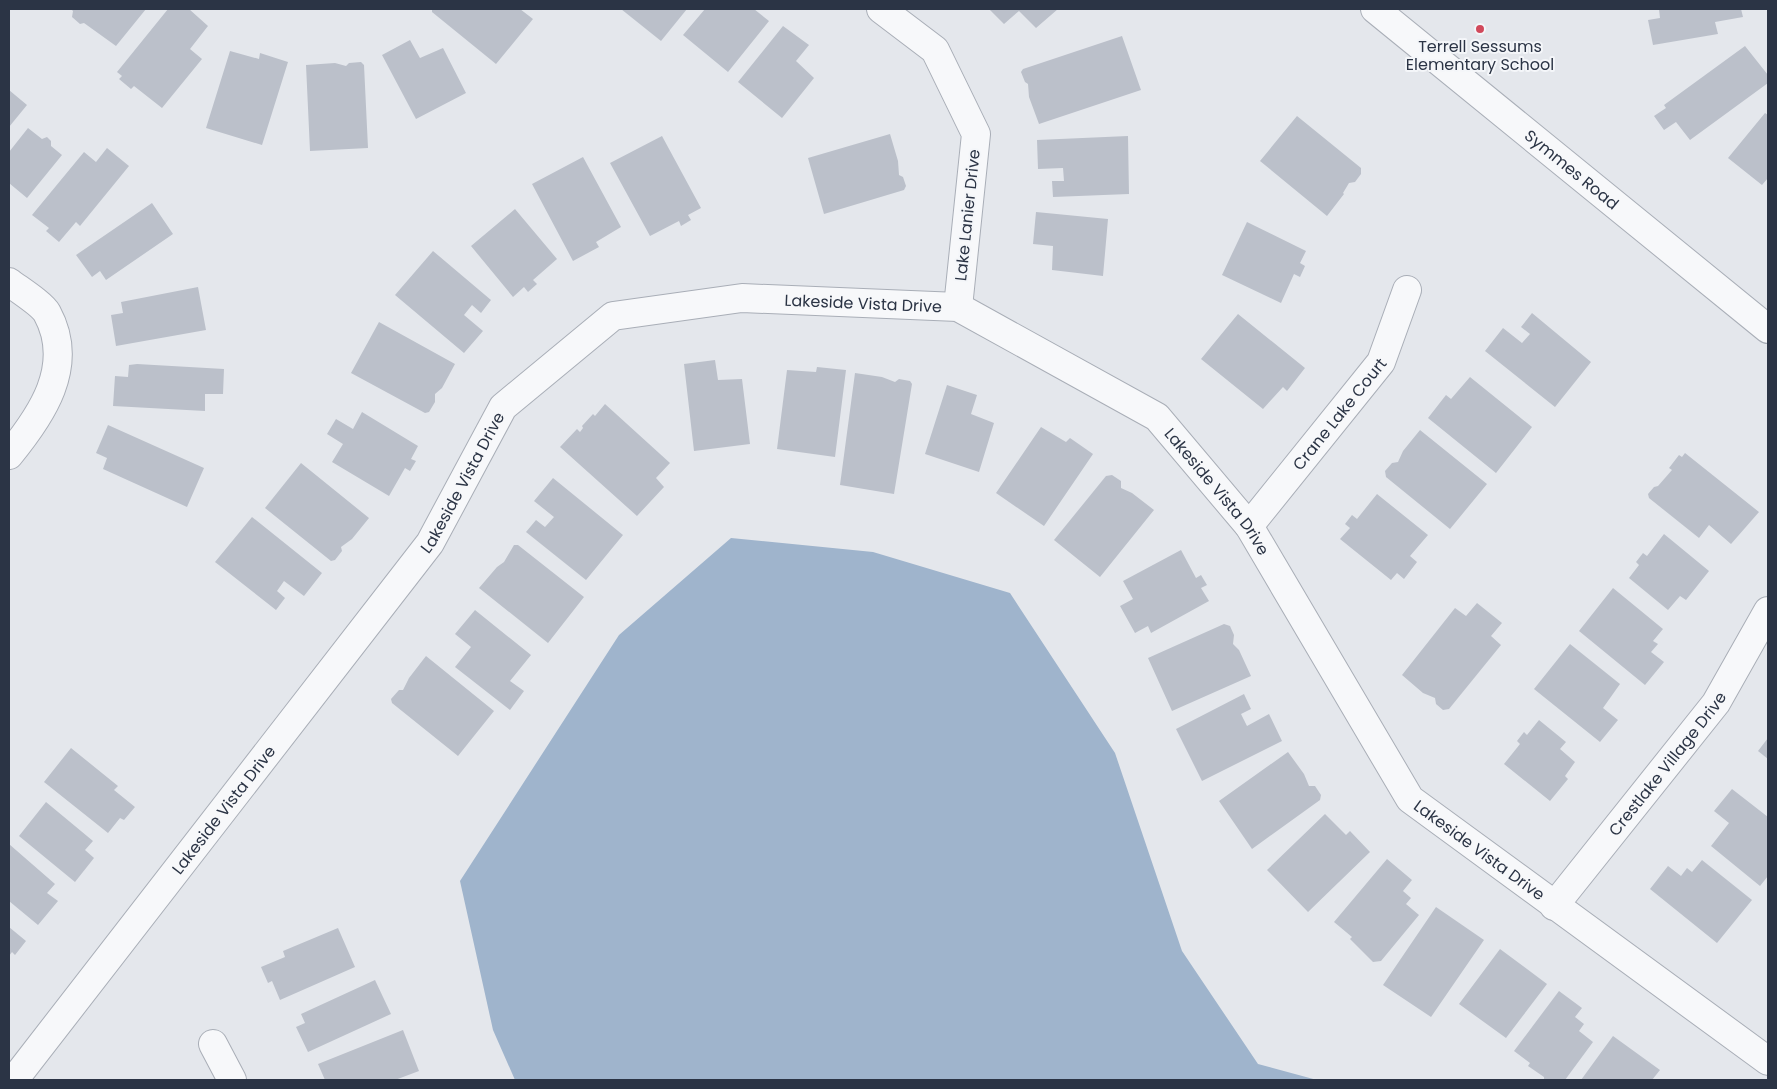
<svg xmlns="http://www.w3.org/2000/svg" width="1777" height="1089" font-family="Poppins,sans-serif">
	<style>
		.water { fill: #9fb4cc }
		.building { fill: #bbc0ca }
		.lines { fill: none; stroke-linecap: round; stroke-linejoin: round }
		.minor-casing { stroke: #a9aeb7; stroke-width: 30 }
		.tertiary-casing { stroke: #a9aeb7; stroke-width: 30 }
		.minor { stroke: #f7f8fa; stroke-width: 28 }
		.tertiary { stroke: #f7f8fa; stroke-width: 28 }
		.poi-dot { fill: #d1495b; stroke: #f4f6f9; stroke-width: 2 }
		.labels { text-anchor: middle; stroke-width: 4; stroke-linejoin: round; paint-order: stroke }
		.poi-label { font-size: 16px; fill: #2b3445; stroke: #f4f6f9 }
		.street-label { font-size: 16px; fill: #2b3445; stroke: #f4f6f9 }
	</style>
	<rect width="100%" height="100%" fill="#e4e7ec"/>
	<path class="water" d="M731,538L873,552L1010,593L1115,753L1182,951L1258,1064L1317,1080H515L493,1030L460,881L619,635Z"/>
	<path class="building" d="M71,9H146L116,46L84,23L80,24L72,17L73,11Z
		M168,9H189L208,26L190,49L202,59L162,108L134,86L131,89L119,79L122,76L117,72Z
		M432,9H520L533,19L496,64L432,12Z
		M621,9H687L661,41Z
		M705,9H754L769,21L728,72L683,35Z
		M989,9H1058L1036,28L1019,11L1004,24Z
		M1659,9H1741L1743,17L1715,22L1718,34L1653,45L1648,20L1660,18Z
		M783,26L809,45L796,61L814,78L782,118L738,82Z
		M1122,36L1141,90L1039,124L1029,97L1028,84L1025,82L1021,72L1023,69Z
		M410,40L420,58L443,48L466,93L416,119L382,55Z
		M1745,46L1768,75V83L1690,140L1676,122L1664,130L1654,116L1666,108L1664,105Z
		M230,51L259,59L260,53L288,62L262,145L206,128Z
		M361,62L364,65L368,148L310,151L306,65L335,63L346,66L349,63Z
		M9,90L27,105L9,127Z
		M1765,113L1768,115V178L1762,185L1728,158Z
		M1297,116L1361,168V174L1355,182L1349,183L1343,193L1344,194L1327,216L1260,161Z
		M28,128L42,139L47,137L51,141V146L62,155L27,198L9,183V152Z
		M890,134L898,161L899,175L903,177L906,186L904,190L824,214L808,158Z
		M662,136L701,208L688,215L691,220L681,226L679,221L650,236L610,163Z
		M1128,136L1129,194L1053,197L1052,181H1064L1063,168L1038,169L1037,140Z
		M107,148L129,166L80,226L76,222L59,242L46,231L49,228L32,215L84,152L96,162Z
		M583,157L621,227L596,242L599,247L573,261L532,184Z
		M152,203L173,234L106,280L100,271L92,277L76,255Z
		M515,209L557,259L533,280L537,284L528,292L524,287L513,297L471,246Z
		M1036,212L1108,219L1103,276L1052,270L1053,246L1033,244Z
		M1247,222L1306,251L1300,263L1305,266L1300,277L1294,274L1281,303L1222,275Z
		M433,251L491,300L481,313L472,305L464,315L483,331L464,353L395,295Z
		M198,287L206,330L116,346L111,315L123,313L121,302Z
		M1532,313L1591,362L1555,407L1485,351L1503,328L1522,343L1530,334L1521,327Z
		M1238,314L1305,368L1287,391L1283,387L1263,409L1201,359Z
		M379,322L455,364L442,388L435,394V402L429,412L425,413L351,373Z
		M715,360L718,380L742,379L750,444L694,451L684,364Z
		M137,364L224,369L223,394H205V411L113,406L115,376L128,377L129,365Z
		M817,367L846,370L835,457L777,449L787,370L816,372Z
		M855,373L882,377L895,382L899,379L910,381L912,384L894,494L840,485Z
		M1470,377L1532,427L1496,473L1428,418L1446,395L1451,399Z
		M947,385L977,395L971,414L994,423L979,472L925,454Z
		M605,404L670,463L656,478L664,487L637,516L560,447L577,429L580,432L583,428L582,426L593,414L595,416Z
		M362,412L418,446L411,459L416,461L410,471L405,468L389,496L332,462L343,444L327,434L336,419L353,429Z
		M108,425L204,468L187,507L103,469L107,458L96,453Z
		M1041,427L1066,442L1070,438L1093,454L1044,526L996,493Z
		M1420,430L1487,484L1450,529L1386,477L1385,471L1392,463L1398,462L1403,451Z
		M1685,453L1759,512L1731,544L1709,525L1699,538L1649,498L1648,494L1654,487L1658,486L1672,470L1669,468L1679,455L1682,457Z
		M301,463L369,518L352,539L341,547L342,551L335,560L331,561L265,508Z
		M1112,475L1121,481V488L1132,493L1154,510L1100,577L1054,540L1106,476Z
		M553,478L623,535L586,580L526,532L536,520L545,527L554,517L534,501Z
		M1377,494L1428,535L1410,556L1417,562L1404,579L1397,573L1391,580L1340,539L1350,528L1345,524L1352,515L1357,519Z
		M252,517L322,573L304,596L284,581L277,591L285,598L276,610L215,562Z
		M1664,534L1709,571L1686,600L1680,596L1668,610L1629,578L1639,565L1636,562L1643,553L1647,556Z
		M514,545H518L584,597L548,643L479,588L497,567L504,562Z
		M1181,550L1196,578L1201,575L1207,585L1201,588L1209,601L1151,633L1148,626L1135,633L1120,606L1133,599L1123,581Z
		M1613,588L1663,629L1653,641L1658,644L1651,652L1664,662L1645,685L1579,631Z
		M1477,603L1502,623L1491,636L1501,645L1449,709L1443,710L1436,704L1435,698L1423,693L1402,675L1455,608L1466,616Z
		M475,610L531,655L510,681L524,691L510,710L455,667L471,647L455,634Z
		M1224,624L1230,626L1234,635L1233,644L1239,650L1251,676L1172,711L1148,658Z
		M1570,644L1620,684L1603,708L1618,720L1600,742L1534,689Z
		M426,656L494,711L458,756L392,703L391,699L399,690H403L409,678Z
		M1244,694L1251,709L1241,714L1247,726L1269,714L1282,741L1202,781L1176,729Z
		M1539,720L1566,742L1560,749L1575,762L1565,776L1568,779L1550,801L1504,764L1520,744L1517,741L1524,732L1527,735Z
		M1768,738V759L1758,751Z
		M71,748L118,786L114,790L135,807L124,820L120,818L108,833L44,782Z
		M1288,752L1304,774L1309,786H1315L1321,795L1320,800L1252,849L1219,801Z
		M1732,789L1768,817V876L1760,886L1711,846L1729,823L1714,811Z
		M46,802L93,841L85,850L94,858L75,882L19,836Z
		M1325,814L1346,835L1350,831L1370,852L1308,912L1267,870Z
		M9,844L55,884L47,893L58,901L38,925L9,901Z
		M1387,859L1412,880L1403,891L1411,898L1406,904L1419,915L1381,961L1373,962L1350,939L1352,937L1334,922Z
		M1702,860L1752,900L1717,943L1650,889L1668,866L1681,876L1687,868L1692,872Z
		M1436,907L1484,940L1431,1017L1383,985Z
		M9,927L26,941L15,955L12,952L9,956Z
		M338,928L355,967L280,1000L272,981L268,983L261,967L285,957L283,951Z
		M1500,949L1547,984L1506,1038L1459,1004Z
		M375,980L391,1014L308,1052L296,1027L305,1023L301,1014Z
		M1559,991L1582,1008L1575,1017L1584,1024L1579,1031L1593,1042L1565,1080H1544V1077L1528,1066L1530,1063L1514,1051Z
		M403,1030L419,1071L395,1080H325L318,1064Z
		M1613,1036L1660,1070L1652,1080H1581Z"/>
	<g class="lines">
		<g class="minor-casing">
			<g id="minor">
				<path d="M881,9L935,50L976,134L958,307"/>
				<path d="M9,282C18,289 42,304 47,313C76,366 41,416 9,455"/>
				<path id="s1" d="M1249,526L1381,362L1407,290"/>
				<path id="s2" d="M1554,906L1716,703L1768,611"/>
				<path d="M213,1044L232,1080"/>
				<path id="s3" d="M14,1080L430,543L503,407L613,316L742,298L958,307L1157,417L1249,526L1410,799L1768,1061"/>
			</g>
		</g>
		<g class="tertiary-casing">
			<g id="tertiary">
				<path id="s4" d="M1375,9L1768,329"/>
			</g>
		</g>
		<use href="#minor" class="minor"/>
		<use href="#tertiary" class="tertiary"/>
	</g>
	<circle class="poi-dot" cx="1480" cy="29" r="5"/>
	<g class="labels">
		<g class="poi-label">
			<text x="1480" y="52">Terrell Sessums<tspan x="1480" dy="18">Elementary School</tspan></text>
		</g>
		<g class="street-label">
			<text dy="6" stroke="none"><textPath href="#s4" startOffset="254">Symmes Road</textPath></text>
			<text transform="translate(967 215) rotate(-84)" y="6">Lake Lanier Drive</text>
			<text dy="6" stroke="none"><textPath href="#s3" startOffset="1228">Lakeside Vista Drive</textPath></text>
			<text dy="6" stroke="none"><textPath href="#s1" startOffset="144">Crane Lake Court</textPath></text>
			<text dy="6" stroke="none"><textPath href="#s3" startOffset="748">Lakeside Vista Drive</textPath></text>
			<text dy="6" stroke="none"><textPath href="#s3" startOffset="1646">Lakeside Vista Drive</textPath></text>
			<text dy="6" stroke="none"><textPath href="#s2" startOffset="182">Crestlake Village Drive</textPath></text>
			<text dy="6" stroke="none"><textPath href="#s3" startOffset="342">Lakeside Vista Drive</textPath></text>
			<text dy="6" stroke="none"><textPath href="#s3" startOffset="2096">Lakeside Vista Drive</textPath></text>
		</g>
	</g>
	<rect width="1777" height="1089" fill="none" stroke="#2b3445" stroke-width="20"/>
</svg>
